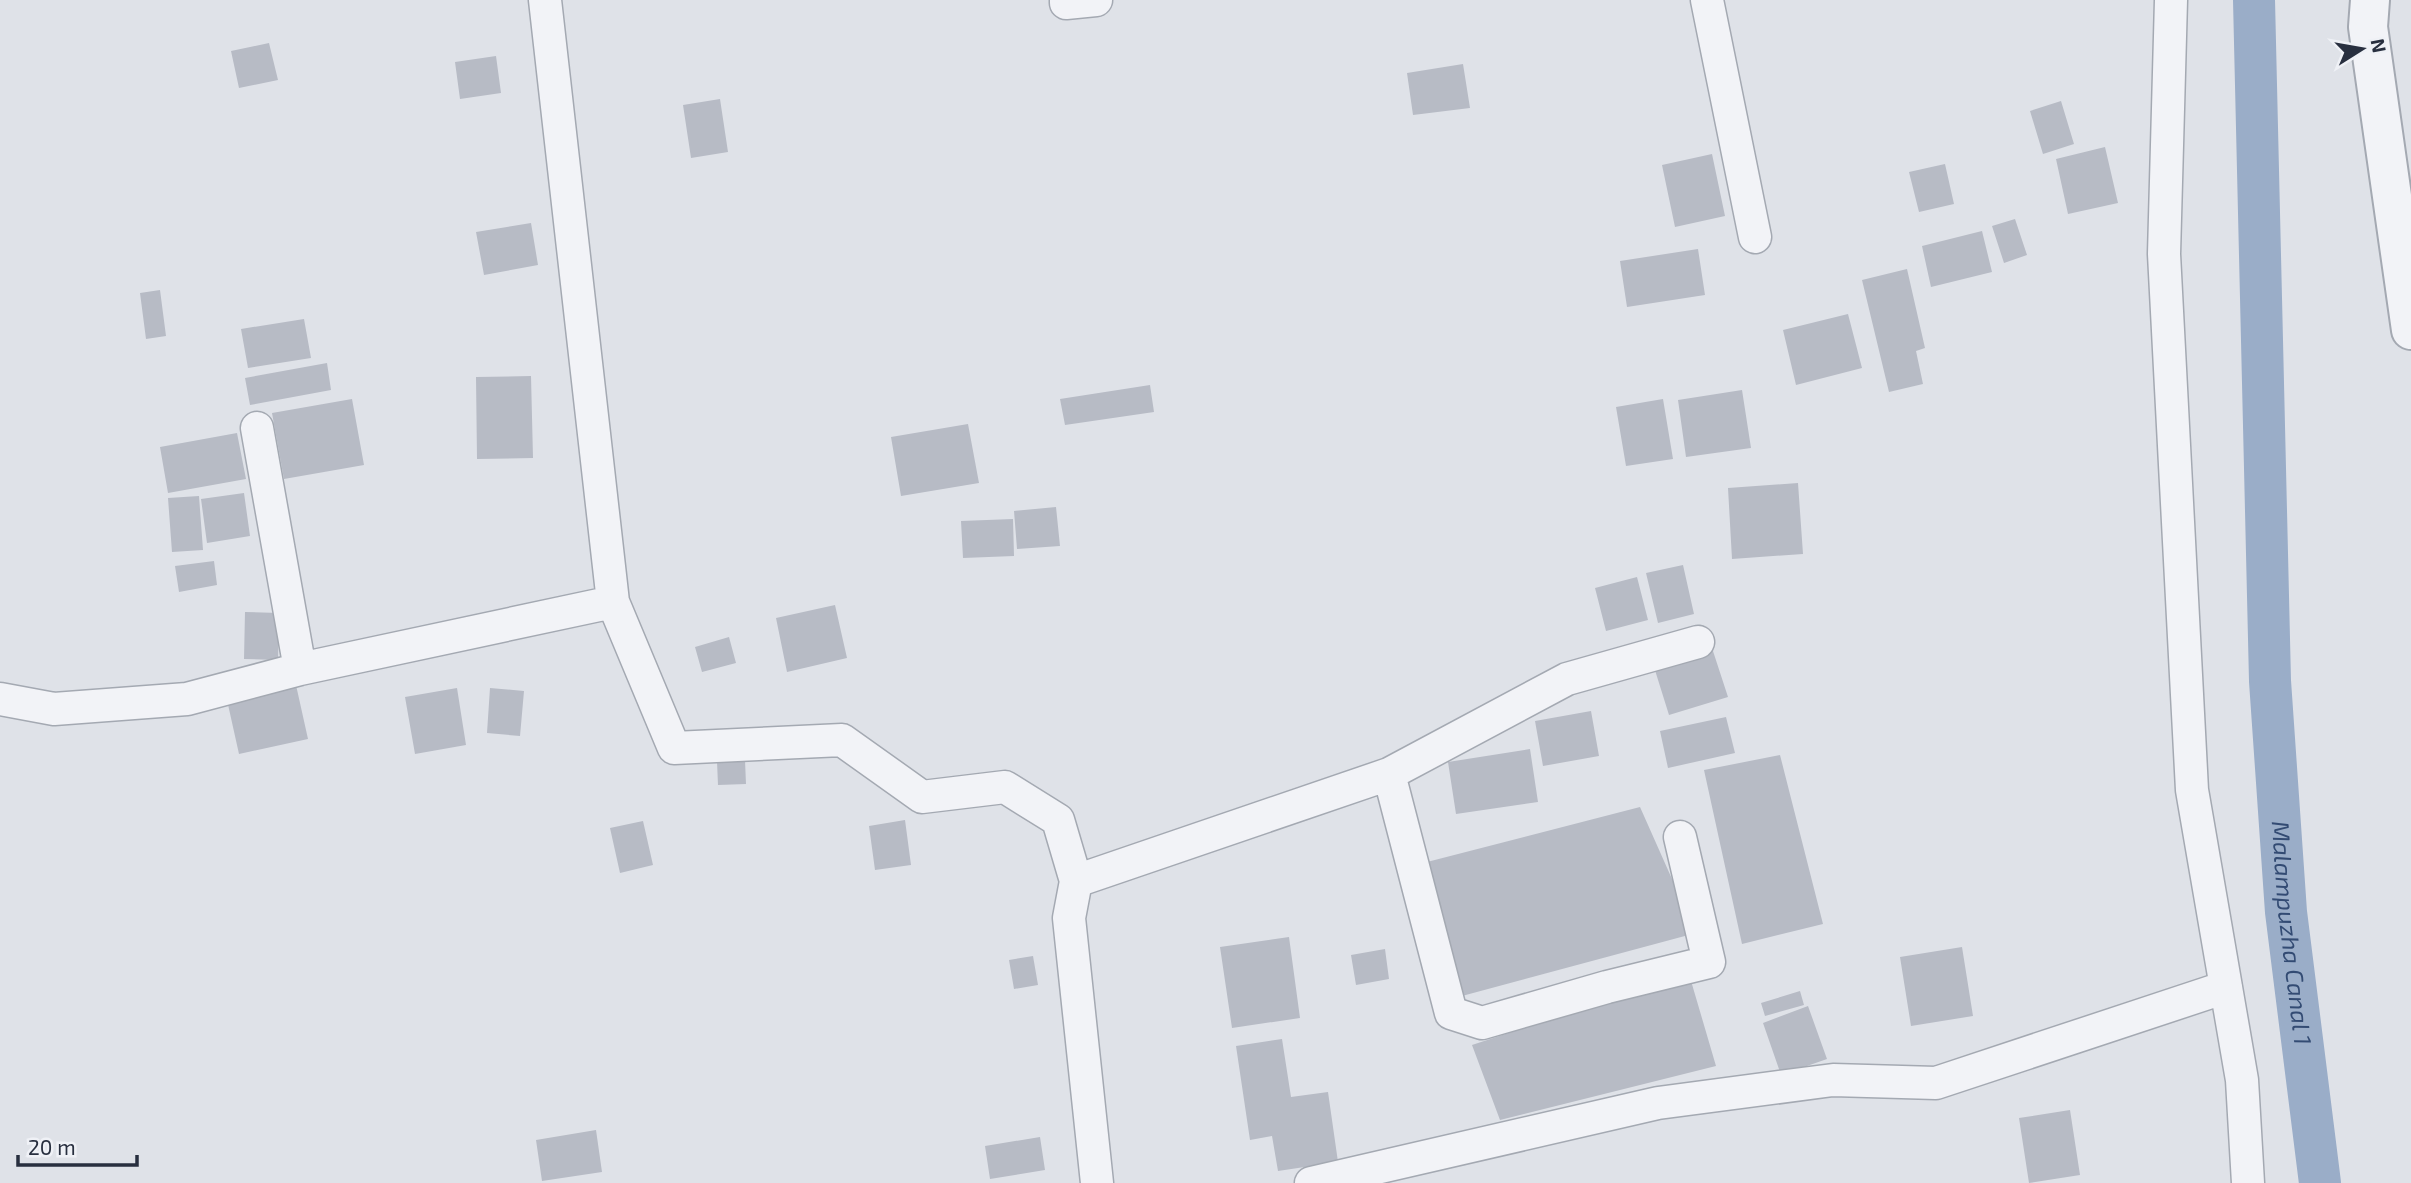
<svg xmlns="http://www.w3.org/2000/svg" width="2411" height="1183" viewBox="0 0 2411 1183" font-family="'Exo 2',sans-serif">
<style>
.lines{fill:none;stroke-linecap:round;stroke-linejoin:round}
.canal{stroke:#9aadc8;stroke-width:42}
.building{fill:#b7bbc5}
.minor-casing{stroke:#a4a9b2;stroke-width:35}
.tertiary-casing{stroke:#a4a9b2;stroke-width:42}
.minor{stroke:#f2f3f7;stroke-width:32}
.tertiary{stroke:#f2f3f7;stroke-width:38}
.labels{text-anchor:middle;stroke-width:7;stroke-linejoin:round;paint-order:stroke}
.water-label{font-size:24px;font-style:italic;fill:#334b73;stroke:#eff1f6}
</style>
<rect width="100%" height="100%" fill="#dfe2e8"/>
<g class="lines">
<path class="canal" id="s1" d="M 2254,0 L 2270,681 L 2286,912 L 2320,1183"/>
</g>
<path class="building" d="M 269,43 L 278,80 L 239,88 L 231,51 Z
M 496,56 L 501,93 L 460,99 L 455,62 Z
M 1463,64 L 1470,108 L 1413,115 L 1407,73 Z
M 720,99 L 728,152 L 691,158 L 683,105 Z
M 2061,101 L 2074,144 L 2043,154 L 2030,111 Z
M 2105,147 L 2118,203 L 2068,214 L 2056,159 Z
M 1712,154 L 1725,216 L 1675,227 L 1662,165 Z
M 1945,164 L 1954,204 L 1919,212 L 1909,172 Z
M 2015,219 L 2027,255 L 2004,263 L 1992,226 Z
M 531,223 L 538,265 L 484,275 L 476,232 Z
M 1982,231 L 1992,272 L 1931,287 L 1922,246 Z
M 1698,249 L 1705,295 L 1627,307 L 1620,261 Z
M 1907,269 L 1925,348 L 1916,351 L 1923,384 L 1889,392 L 1862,280 Z
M 160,290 L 166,336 L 146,339 L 140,293 Z
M 1848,314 L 1862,368 L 1796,385 L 1783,330 Z
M 304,319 L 311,358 L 248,368 L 241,329 Z
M 327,363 L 331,390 L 250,405 L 245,378 Z
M 531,376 L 533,458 L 477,459 L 476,377 Z
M 1150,385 L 1154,412 L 1065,425 L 1060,399 Z
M 1742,390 L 1751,448 L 1686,457 L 1678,400 Z
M 352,399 L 364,465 L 284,479 L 272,413 Z
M 1663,399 L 1673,459 L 1626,466 L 1616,407 Z
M 968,424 L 979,483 L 901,496 L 891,437 Z
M 237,433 L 246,479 L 168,493 L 160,447 Z
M 1798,483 L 1803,554 L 1732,559 L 1728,488 Z
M 244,493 L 250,536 L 207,543 L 201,499 Z
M 199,496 L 203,550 L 172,552 L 168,498 Z
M 1056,507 L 1060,546 L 1017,549 L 1014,511 Z
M 1013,519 L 1014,556 L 963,558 L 961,521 Z
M 214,561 L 217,585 L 179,592 L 175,566 Z
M 1683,565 L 1694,614 L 1658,623 L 1646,573 Z
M 1637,577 L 1648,620 L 1606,631 L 1595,588 Z
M 835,605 L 847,658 L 787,672 L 776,618 Z
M 245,612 L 279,613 L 278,660 L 244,659 Z
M 729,637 L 736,663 L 702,672 L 695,647 Z
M 1712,648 L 1728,697 L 1669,715 L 1654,667 Z
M 296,685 L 308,739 L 239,754 L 227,700 Z
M 457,688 L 466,745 L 415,754 L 405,697 Z
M 490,688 L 524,691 L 520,736 L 487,733 Z
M 1591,711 L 1599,756 L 1543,766 L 1535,721 Z
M 1726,717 L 1735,753 L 1668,768 L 1660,731 Z
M 1530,749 L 1538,802 L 1456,814 L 1448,762 Z
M 1780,755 L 1823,924 L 1742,944 L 1704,770 Z
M 745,760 L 746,784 L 718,785 L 717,761 Z
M 1640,807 L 1696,933 L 1462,996 L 1427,862 Z
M 905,820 L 911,865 L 875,870 L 869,826 Z
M 643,821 L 653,865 L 620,873 L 610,828 Z
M 1289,937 L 1300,1018 L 1232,1028 L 1220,947 Z
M 1962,947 L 1973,1016 L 1911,1026 L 1900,957 Z
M 1385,949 L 1389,979 L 1356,985 L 1351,955 Z
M 1033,956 L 1038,985 L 1014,989 L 1009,960 Z
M 1689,974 L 1716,1066 L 1500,1120 L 1472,1045 Z
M 1800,991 L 1804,1005 L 1765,1016 L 1761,1003 Z
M 1808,1006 L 1827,1059 L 1781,1075 L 1763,1023 Z
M 1282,1039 L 1291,1097 L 1328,1092 L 1338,1162 L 1278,1171 L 1272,1136 L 1250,1140 L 1236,1046 Z
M 2070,1110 L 2080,1175 L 2029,1183 L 2019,1118 Z
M 596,1130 L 602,1172 L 542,1181 L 536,1140 Z
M 1040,1137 L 1045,1170 L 990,1179 L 985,1146 Z"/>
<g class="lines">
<g class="minor-casing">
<path id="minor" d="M 545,0 L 613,602 L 674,748 L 842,740 L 922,797 L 1005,787 L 1058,820 L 1076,881 L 1069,918 L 1097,1183
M 1066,0 L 1066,3 L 1096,0
M 1707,0 L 1755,237
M 2171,0 L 2164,254 L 2192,790 L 2242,1080 L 2248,1183
M 257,428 L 300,669
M 0,699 L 54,709 L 187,699 L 300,669 L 613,602
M 1389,774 L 1451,1013 L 1482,1023 L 1607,987 L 1709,962 L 1680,837
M 1076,881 L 1389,774 L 1567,679 L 1698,642
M 1311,1183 L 1658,1103 L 1833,1080 L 1936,1083 L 2226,987"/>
</g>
<g class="tertiary-casing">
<path id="tertiary" d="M 2370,0 L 2368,27 L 2411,330"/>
</g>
<use href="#minor" class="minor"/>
<use href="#tertiary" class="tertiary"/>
</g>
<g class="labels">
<g class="water-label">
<text dy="8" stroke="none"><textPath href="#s1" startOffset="934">Malampuzha Canal 1</textPath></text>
</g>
</g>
<g transform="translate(2362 49) rotate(79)" stroke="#eff1f6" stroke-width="5" paint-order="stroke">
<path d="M0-5L12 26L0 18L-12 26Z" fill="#282f3f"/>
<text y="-10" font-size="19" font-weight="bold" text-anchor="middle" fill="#282f3f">N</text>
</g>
<path d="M18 1155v10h119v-10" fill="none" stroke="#282f3f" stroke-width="3.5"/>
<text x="28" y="1155" font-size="21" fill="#282f3f" stroke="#eff1f6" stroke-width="5" paint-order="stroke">20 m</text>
</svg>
